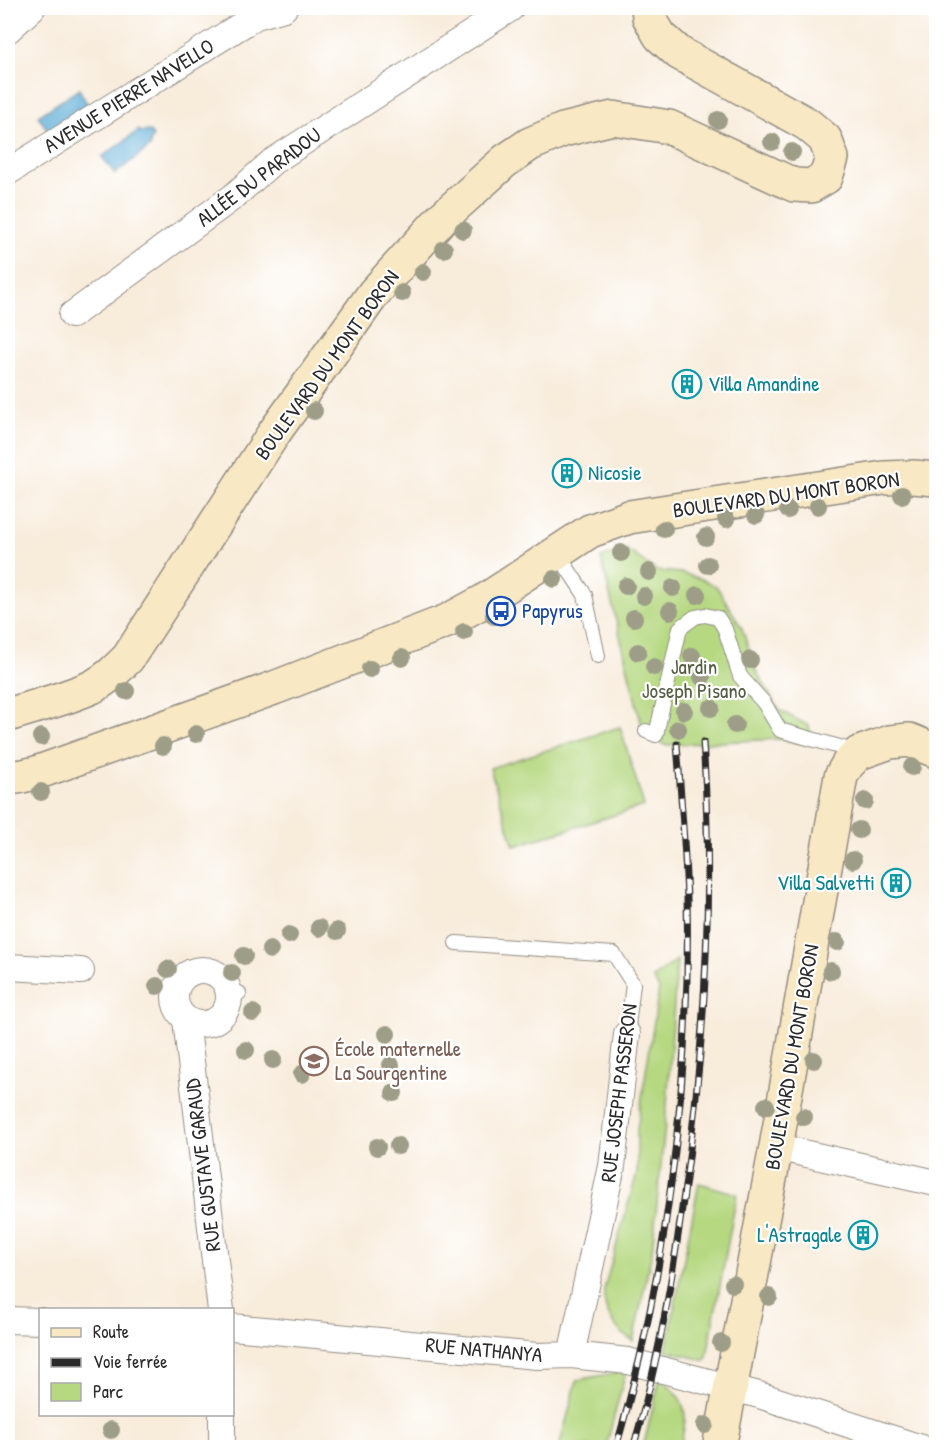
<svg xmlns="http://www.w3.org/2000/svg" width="944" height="1455" viewBox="0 0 944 1455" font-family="'Patrick Hand',sans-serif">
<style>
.green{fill:#b5d880;stroke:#708256;stroke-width:1.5}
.water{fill:#59aad4;stroke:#426a80;stroke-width:1.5}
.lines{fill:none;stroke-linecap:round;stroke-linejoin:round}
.lane-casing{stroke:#928c83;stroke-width:16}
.street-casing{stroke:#928c83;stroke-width:28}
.secondary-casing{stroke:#928c83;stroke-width:36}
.lane{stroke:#fff;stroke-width:14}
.street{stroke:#fff;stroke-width:26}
.secondary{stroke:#f8e8c3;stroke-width:33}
.rail-casing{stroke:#2b2b2b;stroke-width:7}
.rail{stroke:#fff;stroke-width:4.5;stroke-dasharray:14;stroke-linecap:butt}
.tree{fill:#9e9e88}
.labels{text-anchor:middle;stroke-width:4.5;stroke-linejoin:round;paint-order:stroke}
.street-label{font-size:21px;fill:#2b2b2b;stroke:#fff}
.culture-label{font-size:21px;fill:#0d838f;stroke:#fff;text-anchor:start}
.transit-label{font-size:21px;fill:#164399;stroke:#fff;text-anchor:start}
.park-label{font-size:21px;fill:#545f44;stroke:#fff}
.education-label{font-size:21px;fill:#785e54;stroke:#fff;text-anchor:start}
</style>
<rect width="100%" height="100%" fill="#fff"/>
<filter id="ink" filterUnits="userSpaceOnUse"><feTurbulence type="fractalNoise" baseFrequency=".0167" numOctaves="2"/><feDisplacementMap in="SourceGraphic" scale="12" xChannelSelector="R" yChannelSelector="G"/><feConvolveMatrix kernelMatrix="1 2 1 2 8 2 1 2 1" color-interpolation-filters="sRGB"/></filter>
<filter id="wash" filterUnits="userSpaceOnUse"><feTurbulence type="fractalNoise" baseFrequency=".008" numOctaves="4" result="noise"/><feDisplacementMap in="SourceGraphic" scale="24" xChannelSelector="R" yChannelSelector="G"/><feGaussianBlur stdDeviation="1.35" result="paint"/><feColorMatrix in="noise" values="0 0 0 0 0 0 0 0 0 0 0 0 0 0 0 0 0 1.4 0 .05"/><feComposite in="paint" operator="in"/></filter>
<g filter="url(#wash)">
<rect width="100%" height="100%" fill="#f8ecdb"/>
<path class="green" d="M 626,549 L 657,571 L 681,573 L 702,579 L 717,587 L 742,628 L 756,671 L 779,710 L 809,726 L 812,739 L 807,744 L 778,739 L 665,745 L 652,739 L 641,723 L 601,558 Z
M 620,727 L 644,806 L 514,846 L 490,768 Z
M 677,960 L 667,1105 L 652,1252 L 633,1341 C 615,1330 602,1311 604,1289 L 637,1173 L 637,1129 L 659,989 L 653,978 Z
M 699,1183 L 737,1194 L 706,1361 L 666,1350 Z
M 626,1371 L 606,1447 L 559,1448 L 577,1380 Z
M 660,1378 C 689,1401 688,1413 680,1447 L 643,1448 Z"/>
<path class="water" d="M 79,89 L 89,107 L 49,132 L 38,116 Z
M 139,130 L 141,132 L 149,131 L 153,136 L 150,144 L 151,146 L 115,174 L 102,157 Z"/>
</g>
<g filter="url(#ink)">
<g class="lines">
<g class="lane-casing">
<path id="lane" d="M 558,554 L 585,595 L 598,656
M 646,731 L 656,735 L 680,628 L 695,617 L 705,615 L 718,618 L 725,629 L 740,676 L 764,703 L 780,730 L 857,752
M 456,943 L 614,954 L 633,984 L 627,1034
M 229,995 L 239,993"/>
</g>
<g class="street-casing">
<path id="street" d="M 8,30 L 32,8
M 8,172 L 256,16 L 284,8
M 72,315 L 233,197 L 272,162 L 511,8
M 8,967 L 81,971
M175 997a27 27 0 1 1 54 0a27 27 0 1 1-54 0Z
M 186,1020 L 221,1310
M 776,1147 L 936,1183
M 8,1320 L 40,1321
M 232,1327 L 537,1356 L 571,1355 L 628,1361 L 759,1395 L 921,1448
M 571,1355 L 612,1166 L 627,1034
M 222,1448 L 222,1414"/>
</g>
<g class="secondary-casing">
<path id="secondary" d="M 8,715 C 36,706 65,699 92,687 C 106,680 117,669 128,658 L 274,433 L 374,293 L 442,218 L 505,161 L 530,144 L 563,130 L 613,118 L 669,127 L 794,185 L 811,186 L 826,177 L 832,158 L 825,139 L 807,124 L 679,53 L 660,36 L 649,17 L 648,8
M 8,776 L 18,777 L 36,773 L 274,688 L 447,621 L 484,601 L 590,531 L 629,517 L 884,478 L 913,477 L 936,479
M 719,1448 L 776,1147 L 841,776 L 848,764 L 859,753 L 890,742 L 909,740 L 936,751"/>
</g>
<use href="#lane" class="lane"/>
<use href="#street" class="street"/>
<use href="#secondary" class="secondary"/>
<g class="rail-casing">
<path id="rail" d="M 616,1448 C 667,1276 691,1077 687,898 C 685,847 681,795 677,744
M 633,1448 C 657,1369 671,1288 682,1208 C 705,1053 714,898 703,742"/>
</g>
<use href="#rail" class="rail"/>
</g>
<g class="tree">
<circle cx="718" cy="120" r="9"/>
<circle cx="772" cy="142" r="9"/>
<circle cx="792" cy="152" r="9"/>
<circle cx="463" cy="230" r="9"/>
<circle cx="444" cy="249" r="9"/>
<circle cx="423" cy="272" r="9"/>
<circle cx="402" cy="293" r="9"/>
<circle cx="314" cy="411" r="9"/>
<circle cx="902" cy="495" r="9"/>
<circle cx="818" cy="506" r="9"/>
<circle cx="788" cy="510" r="9"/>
<circle cx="756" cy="515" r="9"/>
<circle cx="726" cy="519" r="9"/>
<circle cx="664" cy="529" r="9"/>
<circle cx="706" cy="537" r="9"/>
<circle cx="621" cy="553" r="9"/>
<circle cx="708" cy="565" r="9"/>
<circle cx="649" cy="572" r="9"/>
<circle cx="554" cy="579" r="9"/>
<circle cx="626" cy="586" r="9"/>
<circle cx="673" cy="588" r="9"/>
<circle cx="697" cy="595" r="9"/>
<circle cx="644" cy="596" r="9"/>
<circle cx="670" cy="611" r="9"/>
<circle cx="494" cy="616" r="9"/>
<circle cx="634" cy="618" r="9"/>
<circle cx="464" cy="632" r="9"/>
<circle cx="638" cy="652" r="9"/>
<circle cx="692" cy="656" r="9"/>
<circle cx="402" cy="658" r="9"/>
<circle cx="750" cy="660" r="9"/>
<circle cx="654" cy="667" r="9"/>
<circle cx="370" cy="669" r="9"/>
<circle cx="702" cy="677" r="9"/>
<circle cx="126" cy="691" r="9"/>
<circle cx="711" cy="708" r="9"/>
<circle cx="684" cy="711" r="9"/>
<circle cx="735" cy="725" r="9"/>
<circle cx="678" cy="729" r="9"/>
<circle cx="196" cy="734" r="9"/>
<circle cx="41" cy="737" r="9"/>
<circle cx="163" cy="746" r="9"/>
<circle cx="912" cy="767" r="9"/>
<circle cx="41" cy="792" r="9"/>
<circle cx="865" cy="801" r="9"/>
<circle cx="859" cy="830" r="9"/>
<circle cx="853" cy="860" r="9"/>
<circle cx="319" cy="928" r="9"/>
<circle cx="337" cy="931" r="9"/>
<circle cx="289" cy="935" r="9"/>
<circle cx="837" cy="942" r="9"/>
<circle cx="270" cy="950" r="9"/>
<circle cx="244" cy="956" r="9"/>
<circle cx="168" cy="969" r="9"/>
<circle cx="831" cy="971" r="9"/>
<circle cx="232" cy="973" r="9"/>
<circle cx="157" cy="986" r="9"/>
<circle cx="253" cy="1013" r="9"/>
<circle cx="387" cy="1034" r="9"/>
<circle cx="246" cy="1050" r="9"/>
<circle cx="273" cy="1060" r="9"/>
<circle cx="814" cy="1060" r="9"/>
<circle cx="391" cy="1065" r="9"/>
<circle cx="302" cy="1074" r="9"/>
<circle cx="394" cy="1093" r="9"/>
<circle cx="766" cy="1106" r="9"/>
<circle cx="804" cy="1117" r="9"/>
<circle cx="398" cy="1146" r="9"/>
<circle cx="377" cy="1147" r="9"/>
<circle cx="733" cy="1284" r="9"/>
<circle cx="769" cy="1297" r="9"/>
<circle cx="721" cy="1343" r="9"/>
<circle cx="705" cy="1425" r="9"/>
<circle cx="111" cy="1430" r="9"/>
</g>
</g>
<defs>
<g id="building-ring" transform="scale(1.5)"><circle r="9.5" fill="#fff" stroke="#0f9aa8" stroke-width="1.5"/><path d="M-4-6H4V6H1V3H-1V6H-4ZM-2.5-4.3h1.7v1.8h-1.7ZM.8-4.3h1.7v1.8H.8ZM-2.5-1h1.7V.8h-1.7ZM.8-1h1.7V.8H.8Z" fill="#0f9aa8"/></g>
<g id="bus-ring" transform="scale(1.5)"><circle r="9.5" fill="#fff" stroke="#1a4fb4" stroke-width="1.5"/><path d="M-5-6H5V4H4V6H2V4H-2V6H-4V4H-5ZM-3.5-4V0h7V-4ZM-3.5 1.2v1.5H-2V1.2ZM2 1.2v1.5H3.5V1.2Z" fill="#1a4fb4"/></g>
<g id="school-ring" transform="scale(1.5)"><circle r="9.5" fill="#fff" stroke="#8d6e63" stroke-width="1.5"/><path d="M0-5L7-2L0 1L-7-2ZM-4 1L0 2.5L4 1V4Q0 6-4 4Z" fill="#8d6e63"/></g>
</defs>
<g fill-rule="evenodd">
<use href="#building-ring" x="687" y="384"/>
<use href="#building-ring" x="567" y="473"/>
<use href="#bus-ring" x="501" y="611"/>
<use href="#building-ring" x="896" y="883"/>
<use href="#school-ring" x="314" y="1061"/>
<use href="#building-ring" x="863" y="1235"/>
</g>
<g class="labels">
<g class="street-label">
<text transform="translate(129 96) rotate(-32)" y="7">AVENUE PIERRE NAVELLO</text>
<text transform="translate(259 177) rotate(-37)" y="7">ALLÉE DU PARADOU</text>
<text transform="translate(327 365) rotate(-54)" y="7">BOULEVARD DU MONT BORON</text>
<text transform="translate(786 495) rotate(-8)" y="7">BOULEVARD DU MONT BORON</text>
<text transform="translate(792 1057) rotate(-80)" y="7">BOULEVARD DU MONT BORON</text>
<text transform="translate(619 1093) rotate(-83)" y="7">RUE JOSEPH PASSERON</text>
<text transform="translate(203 1165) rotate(-97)" y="7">RUE GUSTAVE GARAUD</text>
<text transform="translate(484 1350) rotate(5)" y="7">RUE NATHANYA</text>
</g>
<g class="culture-label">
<text x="708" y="391">Villa Amandine</text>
<text x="588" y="480">Nicosie</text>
<text x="875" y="890" text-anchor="end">Villa Salvetti</text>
<text x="842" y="1242" text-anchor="end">L'Astragale</text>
</g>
<g class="transit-label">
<text x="522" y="618">Papyrus</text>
</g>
<g class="park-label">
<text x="694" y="674">Jardin<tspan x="694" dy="24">Joseph Pisano</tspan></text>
</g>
<g class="education-label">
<text x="335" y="1056">École maternelle<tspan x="335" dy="24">La Sourgentine</tspan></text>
</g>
</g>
<rect width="944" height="1455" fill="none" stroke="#fff" stroke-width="30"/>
<rect x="39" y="1308" width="195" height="108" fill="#ffffff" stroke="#aaaaaa" stroke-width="1.5"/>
<rect x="51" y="1328" width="30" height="9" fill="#f8e8c3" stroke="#aaaaaa" stroke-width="1.5"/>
<text x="93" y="1338" font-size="18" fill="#2b2b2b">Route</text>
<rect x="51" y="1358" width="30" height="9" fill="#2b2b2b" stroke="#aaaaaa" stroke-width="1.5"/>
<text x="93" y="1368" font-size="18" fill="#2b2b2b">Voie ferrée</text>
<rect x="51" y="1383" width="30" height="18" fill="#b5d880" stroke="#aaaaaa" stroke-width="1.5"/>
<text x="93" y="1398" font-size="18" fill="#2b2b2b">Parc</text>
</svg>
